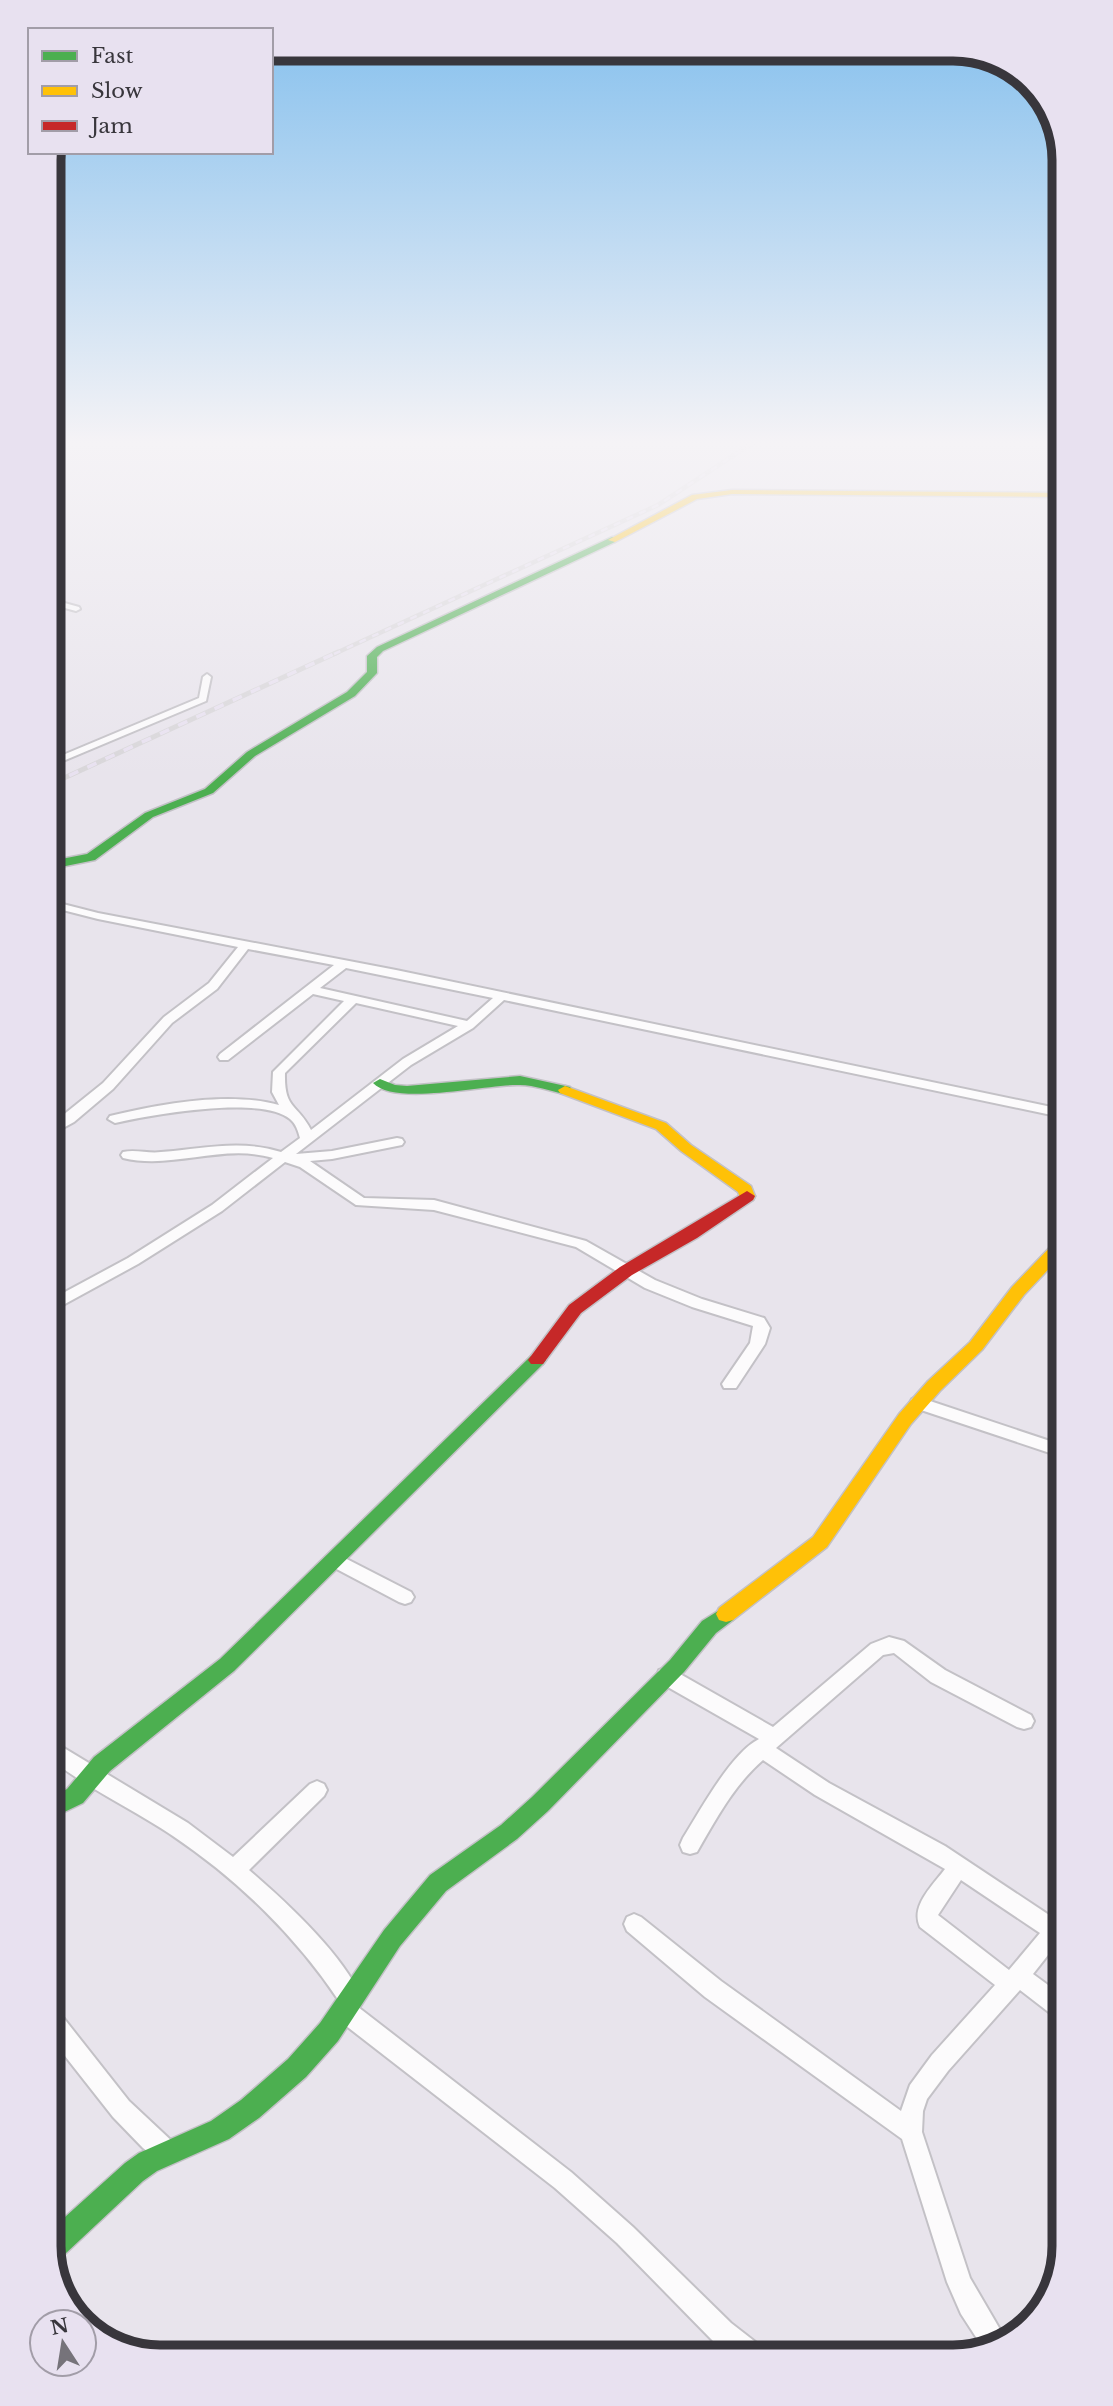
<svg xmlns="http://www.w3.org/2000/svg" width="1113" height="2406" viewBox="0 0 1113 2406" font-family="'Libre Baskerville',serif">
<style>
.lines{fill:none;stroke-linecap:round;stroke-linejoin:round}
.street-casing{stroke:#c3c1c6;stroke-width:4}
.fast-casing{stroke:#c3c1c6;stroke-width:3}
.slow-casing{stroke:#c3c1c6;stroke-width:3}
.jam-casing{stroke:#c3c1c6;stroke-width:3}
.street{fill:#fcfbfc;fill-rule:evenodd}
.fast{fill:#4caf50;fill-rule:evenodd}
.slow{fill:#ffc107;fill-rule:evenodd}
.jam{fill:#c62828;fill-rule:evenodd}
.rail-far1-casing{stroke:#d8d6d9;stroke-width:4.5}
.rail-casing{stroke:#d8d6d9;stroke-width:5}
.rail-far1{stroke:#e8e1f0;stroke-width:2.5;stroke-dasharray:7;stroke-linecap:butt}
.rail{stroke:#e8e1f0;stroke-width:3.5;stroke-dasharray:10;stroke-linecap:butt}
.rim{fill:none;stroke:#38363c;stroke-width:9}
</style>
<rect width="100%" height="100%" fill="#e8e4ec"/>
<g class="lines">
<g class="street-casing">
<path id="street" d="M 50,599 L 79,607 L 80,609 L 76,611 L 50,604 Z
M 207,674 L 211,677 L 206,701 L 51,766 L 51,760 L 199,698 L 203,677 Z
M 51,901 L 98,913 L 396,970 L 1061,1109 L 1061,1117 L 504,1000 L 473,1028 L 411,1065 L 296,1154 L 332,1151 L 397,1138 L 402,1139 L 404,1142 L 402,1145 L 332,1159 L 310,1161 L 364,1198 L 434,1200 L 586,1241 L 655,1280 L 702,1299 L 764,1318 L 770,1328 L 765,1344 L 736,1388 L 724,1388 L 722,1384 L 750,1343 L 753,1326 L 692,1307 L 645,1288 L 576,1247 L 434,1210 L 356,1205 L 300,1167 L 285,1162 L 222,1211 L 138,1264 L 52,1311 L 52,1299 L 128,1258 L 212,1205 L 273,1158 C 223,1143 173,1170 123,1158 L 121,1155 L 123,1152 C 136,1149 149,1154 161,1152 C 203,1149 240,1139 281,1152 L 300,1138 C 298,1131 296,1124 290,1119 C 261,1095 151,1115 115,1123 L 108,1119 L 110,1116 C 159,1104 229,1091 279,1105 L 272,1092 L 273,1072 L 344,1001 L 313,994 L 228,1060 L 220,1060 L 218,1057 L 220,1054 L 334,965 L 248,949 L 217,989 L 172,1023 L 113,1089 L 74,1122 L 52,1134 L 52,1124 L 103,1083 L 164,1017 L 209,983 L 238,947 L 98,919 L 51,907 ZM 346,968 L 493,998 L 467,1021 L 320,988 ZM 356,1003 L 458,1026 L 403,1059 L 311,1130 C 297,1103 284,1110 285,1073 Z
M 918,1397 L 1062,1445 L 1062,1457 L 912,1407 L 910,1403 L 912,1399 Z
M 335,1553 L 411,1592 L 414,1597 L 411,1602 L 405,1604 L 399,1602 L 329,1565 L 326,1560 L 329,1555 Z
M 889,1637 L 904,1641 L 945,1670 L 1031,1715 L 1034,1721 L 1031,1727 L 1024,1729 L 1017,1727 L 931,1682 L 894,1653 L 883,1655 L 776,1748 L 829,1783 L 945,1846 L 1052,1917 L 1063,1910 L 1063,1936 L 1033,1974 L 1063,1996 L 1063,2020 L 1055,2017 L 1020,1990 L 948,2071 L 927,2099 L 923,2111 L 922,2132 L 970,2278 L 1005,2338 L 989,2351 L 985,2351 L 961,2314 L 947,2282 L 902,2139 L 705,1997 L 627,1931 L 624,1924 L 627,1917 L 634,1914 L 641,1917 L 721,1981 L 901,2111 L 910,2085 L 932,2055 L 995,1985 L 920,1927 C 910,1906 933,1885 945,1869 L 815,1795 L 763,1760 C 734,1785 716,1819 697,1852 L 690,1854 L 683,1852 L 680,1845 L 683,1838 C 700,1811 731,1753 759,1739 L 659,1682 L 657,1676 L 659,1670 L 666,1668 L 673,1670 L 773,1727 L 871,1644 ZM 961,1880 L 1040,1933 L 1009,1970 L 938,1915 Z
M 54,1742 L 188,1823 L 233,1857 L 310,1784 L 317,1781 L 324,1784 L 327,1790 L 324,1796 L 249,1870 C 285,1901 344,1955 362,1999 L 358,2007 L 571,2172 L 633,2227 L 731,2323 L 758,2344 L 761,2353 L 728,2353 L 713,2341 L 617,2243 L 555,2188 L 336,2018 L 333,2010 L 336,2002 L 339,2001 C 296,1936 237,1879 173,1836 C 134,1810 91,1790 54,1762 Z
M 54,2013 L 62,2016 L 129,2101 L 176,2145 L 180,2153 L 176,2161 L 168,2165 L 160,2161 L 143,2148 L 113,2117 L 54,2042 Z"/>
</g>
<g class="fast-casing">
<path id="fast" d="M 612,537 L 615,538 L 615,542 L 383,651 L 377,657 L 377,673 L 355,696 L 255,756 L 213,793 L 153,817 L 95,860 L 51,869 L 51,861 L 87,854 L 145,813 L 205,789 L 247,752 L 347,692 L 367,672 L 367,656 L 377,647 Z
M 520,1076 L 570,1087 L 572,1090 L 565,1094 C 550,1091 532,1084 517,1085 C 484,1085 394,1106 373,1083 L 380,1079 L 395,1085 L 407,1086 Z
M 537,1354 L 543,1356 L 546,1360 L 543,1364 L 234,1671 L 110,1771 L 83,1803 L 54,1817 L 54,1796 L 67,1789 L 94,1757 L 220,1659 L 531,1356 Z
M 726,1606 L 733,1608 L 736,1614 L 733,1620 L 716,1633 L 684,1672 L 548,1811 L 517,1839 L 446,1891 L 400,1946 L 338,2041 L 306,2077 L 259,2118 L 229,2139 L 157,2171 L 143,2181 L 65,2254 L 55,2258 L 55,2226 L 125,2163 L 139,2153 L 211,2121 L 241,2100 L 288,2059 L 320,2023 L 384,1930 L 430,1875 L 501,1825 L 532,1797 L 670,1660 L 702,1621 Z"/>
</g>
<g class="slow-casing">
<path id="slow" d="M 732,490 L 1059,493 L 1059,497 L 732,494 L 697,499 L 615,542 L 608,540 L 692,495 Z
M 565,1086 L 666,1123 L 691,1145 L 751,1186 L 755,1196 L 753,1200 L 741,1200 L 738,1192 L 681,1151 L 656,1129 L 560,1093 L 558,1090 Z
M 1061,1241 L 1061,1256 L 1024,1295 L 982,1350 L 940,1391 L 911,1424 L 827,1547 L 733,1620 L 726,1622 L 719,1620 L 716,1614 L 719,1608 L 813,1537 L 899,1414 L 928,1381 L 970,1342 L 1012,1287 L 1055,1242 Z"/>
</g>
<g class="jam-casing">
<path id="jam" d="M 747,1191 L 755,1196 L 753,1200 L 697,1238 L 632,1275 L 581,1313 L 543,1364 L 531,1364 L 528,1360 L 531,1356 L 569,1305 L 620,1267 Z"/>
</g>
<use href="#street" class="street"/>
<use href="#fast" class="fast"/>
<use href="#slow" class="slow"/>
<use href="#jam" class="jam"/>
<g class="rail-far1-casing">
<path id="rail-far1" d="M 334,654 L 658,505 L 757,440"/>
</g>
<g class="rail-casing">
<path id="rail" d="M 51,784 L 338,652"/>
</g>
<use href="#rail-far1" class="rail-far1"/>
<use href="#rail" class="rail"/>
</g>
<linearGradient id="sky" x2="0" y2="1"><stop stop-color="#81beed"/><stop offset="0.57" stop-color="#f5f3f6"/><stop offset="1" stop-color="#f5f3f6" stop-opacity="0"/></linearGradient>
<rect width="1113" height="777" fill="url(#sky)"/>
<path d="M0 0H1113V2406H0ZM160 61H953A99 99 0 0 1 1052 160V2246A99 99 0 0 1 953 2345H160A99 99 0 0 1 61 2246V160A99 99 0 0 1 160 61Z" fill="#e8e1f0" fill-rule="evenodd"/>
<path class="rim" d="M160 61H953A99 99 0 0 1 1052 160V2246A99 99 0 0 1 953 2345H160A99 99 0 0 1 61 2246V160A99 99 0 0 1 160 61Z"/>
<rect x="28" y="28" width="245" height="126" fill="#e8e1f0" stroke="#a29da8" stroke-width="2"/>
<rect x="42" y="51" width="35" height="10" fill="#4caf50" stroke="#a29da8" stroke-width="2"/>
<text x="91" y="63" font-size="21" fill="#38363c">Fast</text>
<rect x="42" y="86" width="35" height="10" fill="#ffc107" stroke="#a29da8" stroke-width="2"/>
<text x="91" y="98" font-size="21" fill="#38363c">Slow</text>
<rect x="42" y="121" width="35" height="10" fill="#c62828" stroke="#a29da8" stroke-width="2"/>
<text x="91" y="133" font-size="21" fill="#38363c">Jam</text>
<g transform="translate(63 2343) rotate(348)"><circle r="33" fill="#e8e1f0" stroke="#a29da8" stroke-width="2"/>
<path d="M0-5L12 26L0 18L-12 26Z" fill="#76737a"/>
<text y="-10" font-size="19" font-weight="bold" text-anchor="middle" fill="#38363c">N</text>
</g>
</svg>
